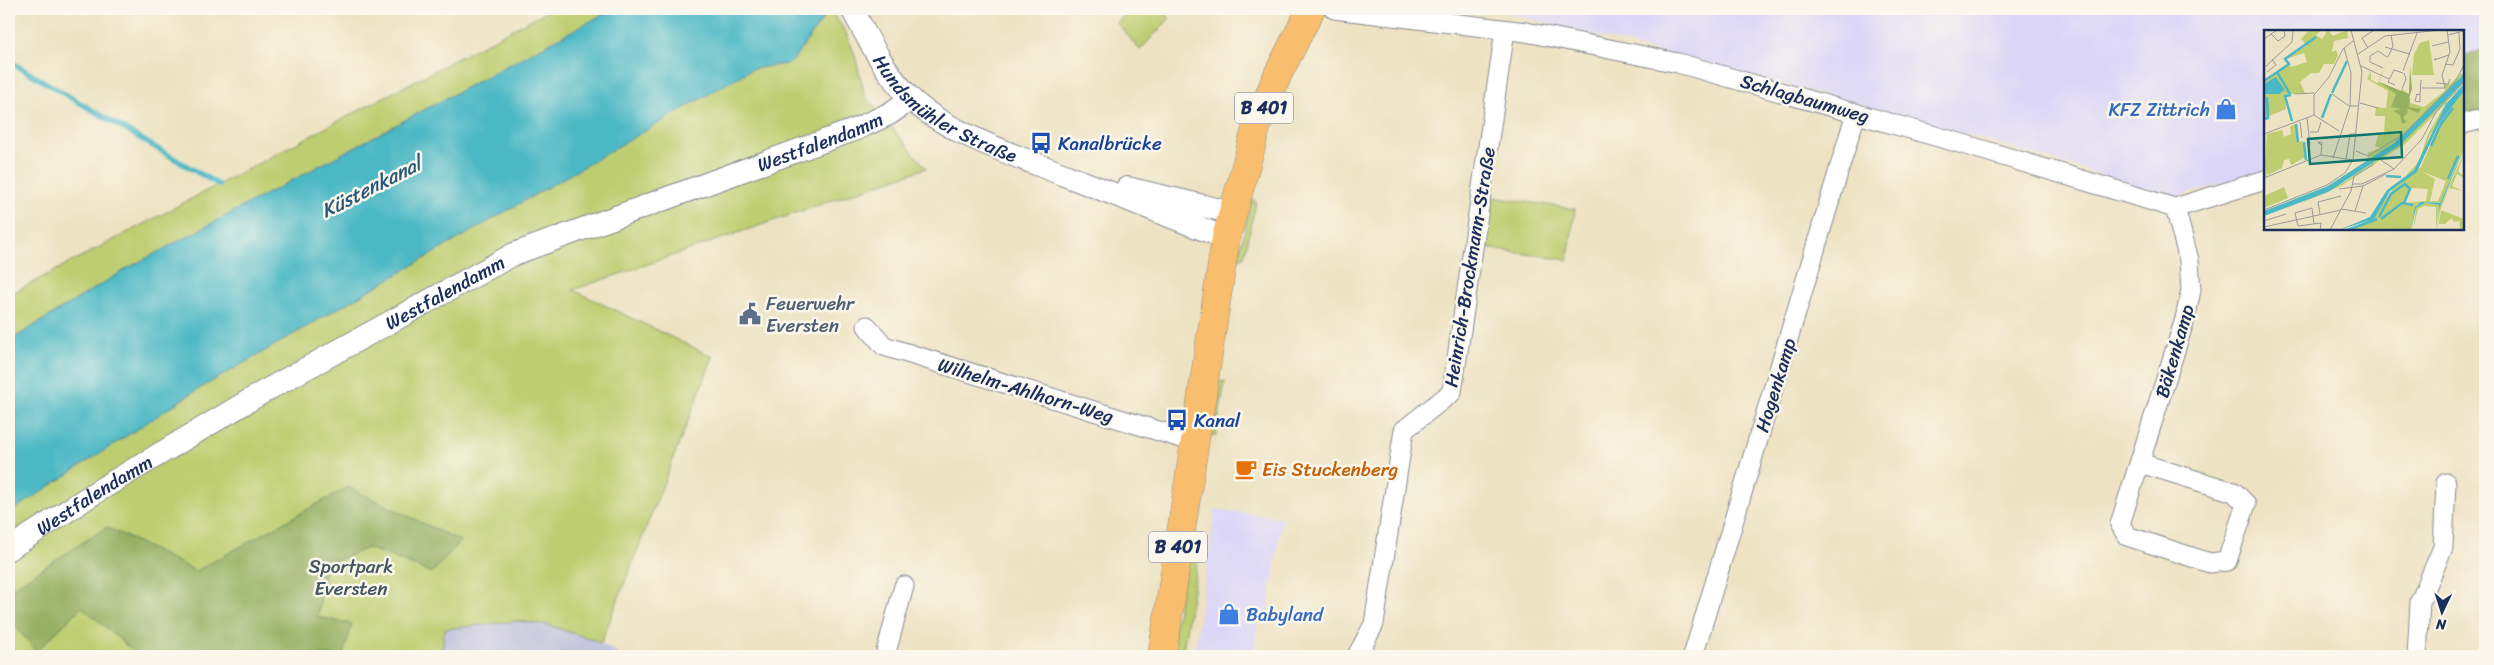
<svg xmlns="http://www.w3.org/2000/svg" width="2494" height="665" viewBox="0 0 2494 665" font-family="Sriracha,sans-serif">
<style>
.built{fill:#dbd6f7}
.industrial{fill:#c1c2dd}
.green{fill:#becd6f;stroke:#6c7e66}
.forest{fill:#96b062;stroke:#587060}
.water{fill:#4bb8c5;stroke:#337492}
.lines{fill:none;stroke-linecap:round;stroke-linejoin:round}
.stream{stroke:#4bb8c5;stroke-width:5.5}
.minor-casing{stroke:#848890;stroke-width:21}
.tertiary-casing{stroke:#848890;stroke-width:24}
.primary-casing{stroke:#848890;stroke-width:29}
.minor{stroke:#fff;stroke-width:19}
.tertiary{stroke:#fff;stroke-width:22}
.primary{stroke:#f9be6d;stroke-width:28}
.labels{text-anchor:middle;stroke-width:5;stroke-linejoin:round;paint-order:stroke}
.shield{fill:#fbf7ec;stroke:#5e6b89;stroke-width:1}
.shield-label{font-size:18px;font-weight:bold;fill:#1b2f5e}
.street-label{font-size:19px;fill:#1b2f5e;stroke:#fbf7ec}
.shop-label{font-size:19px;fill:#366cbe;stroke:#fbf7ec;text-anchor:end}
.transit-label{font-size:19px;fill:#164399;stroke:#fbf7ec;text-anchor:start}
.service-label{font-size:19px;fill:#4e5e75;stroke:#fbf7ec;text-anchor:start}
.food-label{font-size:19px;fill:#c56008;stroke:#fbf7ec;text-anchor:start}
.park-label{font-size:19px;fill:#445662;stroke:#fbf7ec}
.water-label{font-size:20px;font-style:italic;fill:#29587d;stroke:#fbf7ec}
.inset-river{fill:none;stroke:#4bb8c5;stroke-width:2.5}
.inset-road{fill:none;stroke:#999a99;stroke-width:1}
.view{fill:#0f766e;fill-opacity:0.15;stroke:#0f766e;stroke-width:2.5}
.inset-edge{fill:none;stroke:#1b2f5e;stroke-width:2.5}
</style>
<rect width="100%" height="100%" fill="#fbf7ec"/>
<filter id="ink" filterUnits="userSpaceOnUse"><feTurbulence type="fractalNoise" baseFrequency=".02" numOctaves="2"/><feDisplacementMap in="SourceGraphic" scale="10" xChannelSelector="R" yChannelSelector="G"/><feConvolveMatrix kernelMatrix="1 2 1 2 8 2 1 2 1" color-interpolation-filters="sRGB"/></filter>
<filter id="wash" filterUnits="userSpaceOnUse"><feTurbulence type="fractalNoise" baseFrequency=".0096" numOctaves="4" result="noise"/><feDisplacementMap in="SourceGraphic" scale="20" xChannelSelector="R" yChannelSelector="G"/><feGaussianBlur stdDeviation="1.12" result="paint"/><feColorMatrix in="noise" values="0 0 0 0 0 0 0 0 0 0 0 0 0 0 0 0 0 1.4 0 .05"/><feComposite in="paint" operator="in"/></filter>
<g filter="url(#wash)">
<rect width="100%" height="100%" fill="#ede2c1"/>
<path class="built" d="M 1481,9 L 2485,9 L 2485,49 L 2463,56 L 2463,31 L 2265,31 L 2265,172 L 2174,197 L 1895,113 L 1504,12 Z
M 1215,509 L 1282,518 L 1267,617 L 1259,616 L 1253,656 L 1194,656 Z"/>
<path class="industrial" d="M 516,621 L 549,625 L 601,643 L 622,656 L 441,656 L 445,629 Z"/>
<path class="green" d="M 551,9 L 613,9 L 128,268 L 9,341 L 9,295 Z
M 830,9 L 846,33 L 855,55 L 865,96 L 926,168 L 573,290 L 713,357 L 601,643 L 549,625 L 516,621 L 445,629 L 441,656 L 9,656 L 9,513 L 192,393 L 752,69 L 791,63 Z
M 1130,9 L 1159,9 L 1170,18 L 1140,50 L 1117,23 Z
M 1492,197 L 1575,209 L 1568,260 L 1485,248 Z
M 1252,198 L 1256,202 L 1244,257 L 1238,259 Z
M 1225,381 L 1216,435 L 1207,435 L 1216,382 Z
M 1188,550 L 1199,552 L 1182,656 L 1170,656 Z"/>
<path class="forest" d="M 2485,49 L 2485,110 L 2463,117 L 2463,56 Z
M 348,487 L 460,541 L 432,573 L 368,548 L 325,565 L 318,617 L 352,624 L 343,656 L 134,656 L 133,651 L 82,607 L 37,651 L 12,623 L 9,626 L 9,590 L 107,527 L 196,571 Z"/>
<path class="water" d="M 613,9 L 830,9 L 791,63 L 752,69 L 192,393 L 9,513 L 9,341 L 128,268 Z"/>
<g class="lines">
<path class="stream" d="M 9,61 L 219,185"/>
</g>
</g>
<g filter="url(#ink)">
<g class="lines">
<g class="minor-casing">
<path id="minor" d="M 1334,9 L 1526,32 L 1678,63 L 1963,144 L 2175,208 L 2265,180
M 2463,124 L 2485,118
M 867,326 L 884,346 L 1194,442
M 2140,463 L 2234,492 L 2246,504 L 2227,561 L 2210,563 L 2127,536 L 2120,524 L 2185,319 L 2191,290 L 2189,260 L 2175,208
M 885,656 L 904,586
M 1357,656 L 1374,624 L 1404,430 L 1452,392 L 1505,30
M 1693,656 L 1856,113
M 2417,656 L 2420,602 L 2443,547 L 2446,483"/>
</g>
<g class="tertiary-casing">
<g id="tertiary">
<path id="s1" d="M 852,9 C 868,39 886,74 910,98 C 944,132 1022,158 1067,176 C 1120,196 1173,218 1226,238"/>
<path d="M 1127,188 L 1233,213"/>
<path id="s2" d="M 9,549 L 96,492 L 265,391 L 514,254 L 854,130 L 889,114 L 911,99"/>
</g>
</g>
<g class="primary-casing">
<path id="primary" d="M 1162,656 L 1226,238 L 1257,125 L 1278,74 L 1311,9"/>
</g>
<use href="#minor" class="minor"/>
<use href="#tertiary" class="tertiary"/>
<use href="#primary" class="primary"/>
</g>
</g>
<defs>
<g id="shop-bare" transform="scale(1.725)"><path d="M-5-2.5h2.3a2.7 3.5 0 0 1 5.4 0H5L5.5 6h-11ZM-1.5-2.5h3a1.5 2.3 0 0 0-3 0Z" fill="#3f7fe0" stroke="#fbf7ec" stroke-width="2.5" paint-order="stroke"/></g>
<g id="bus-bare" transform="scale(1.725)"><path d="M-5-6H5V4H4V6H2V4H-2V6H-4V4H-5ZM-3.5-4V0h7V-4ZM-3.5 1.2v1.5H-2V1.2ZM2 1.2v1.5H3.5V1.2Z" fill="#1a4fb4" stroke="#fbf7ec" stroke-width="2.5" paint-order="stroke"/></g>
<g id="civic-bare" transform="scale(1.725)"><path d="M-.6-6.5H3V-4.5H.6V-3L4-1V1h2V6H-6V1h2V-1L-.6-3ZM-1.2 2.5V6h2.4V2.5Z" fill="#5c6f8a" stroke="#fbf7ec" stroke-width="2.5" paint-order="stroke"/></g>
<g id="cafe-bare" transform="scale(1.725)"><path d="M-5.5-4.5H6V0H3Q3 3.5 0 3.5H-2.5Q-5.5 3.5-5.5 0ZM3-3.2v2h1.7v-2ZM-6 4.5H4V6H-6Z" fill="#e8710a" stroke="#fbf7ec" stroke-width="2.5" paint-order="stroke"/></g>
</defs>
<g fill-rule="evenodd">
<use href="#shop-bare" x="2226" y="109"/>
<use href="#bus-bare" x="1041" y="143"/>
<use href="#civic-bare" x="750" y="314"/>
<use href="#bus-bare" x="1177" y="420"/>
<use href="#cafe-bare" x="1246" y="469"/>
<use href="#shop-bare" x="1229" y="614"/>
</g>
<g class="labels">
<g class="shield">
<rect x="1235" y="92.5" width="58" height="31" rx="4"/>
<rect x="1149" y="531.5" width="58" height="31" rx="4"/>
</g>
<g class="shield-label">
<text x="1264" y="114">B 401</text>
<text x="1178" y="553">B 401</text>
</g>
<g class="street-label">
<text transform="translate(1805 98) rotate(16)" y="7">Schlagbaumweg</text>
<text dy="7" stroke="none"><textPath href="#s1" startOffset="141">Hundsmühler Straße</textPath></text>
<text dy="7" stroke="none"><textPath href="#s2" startOffset="911">Westfalendamm</textPath></text>
<text transform="translate(1469 267) rotate(-81)" y="7">Heinrich-Brockmann-Straße</text>
<text dy="7" stroke="none"><textPath href="#s2" startOffset="506">Westfalendamm</textPath></text>
<text transform="translate(2174 351) rotate(-74)" y="7">Bäkenkamp</text>
<text transform="translate(1775 385) rotate(-73)" y="7">Hogenkamp</text>
<text transform="translate(1026 390) rotate(17)" y="7">Wilhelm-Ahlhorn-Weg</text>
<text dy="7" stroke="none"><textPath href="#s2" startOffset="101">Westfalendamm</textPath></text>
</g>
<g class="shop-label">
<text x="2210" y="116">KFZ Zittrich</text>
<text x="1246" y="621" text-anchor="start">Babyland</text>
</g>
<g class="transit-label">
<text x="1058" y="150">Kanalbrücke</text>
<text x="1194" y="427">Kanal</text>
</g>
<g class="service-label">
<text x="766" y="310">Feuerwehr<tspan x="766" dy="22">Eversten</tspan></text>
</g>
<g class="food-label">
<text x="1262" y="476">Eis Stuckenberg</text>
</g>
<g class="park-label">
<text x="351" y="573">Sportpark<tspan x="351" dy="22">Eversten</tspan></text>
</g>
<g class="water-label">
<text transform="translate(371 187) rotate(-27)" y="7">Küstenkanal</text>
</g>
</g>
<g transform="translate(2264 30)">
<rect width="200" height="200" fill="#ede2c1"/>
<path d="M 45,0 L 57,0 L 52,5 L 58,9 L 64,0 L 69,6 L 83,0 L 84,8 L 70,11 L 68,22 L 72,20 L 74,25 L 70,34 L 60,34 L 55,43 L 47,43 L 36,52 L 41,63 L 17,65 L 21,66 L 22,79 L 0,88 L 0,64 L 15,64 L 21,60 L 11,49 L 0,54 L 0,52 L 25,34 L 27,37 L 43,32 L 40,23 L 22,29 L 43,15 L 37,9 ZM 165,10 L 170,45 L 148,45 L 150,24 L 156,13 ZM 124,28 L 115,52 L 136,61 L 138,59 L 146,65 L 146,73 L 160,77 L 181,61 L 180,54 L 186,54 L 196,44 L 200,44 L 141,105 L 107,129 L 103,123 L 116,118 L 111,116 L 114,105 L 120,105 L 121,86 L 111,86 L 112,77 L 122,78 L 124,61 L 103,49 L 107,41 L 107,50 L 114,53 ZM 200,54 L 182,72 L 185,73 L 182,74 L 179,84 L 166,105 L 156,132 L 147,143 L 142,145 L 155,132 L 164,104 L 182,73 L 141,114 L 77,156 L 33,175 L 79,153 L 110,132 ZM 200,61 L 200,119 L 176,173 L 160,172 L 152,175 L 147,200 L 80,200 L 104,193 L 129,159 L 157,137 L 175,94 ZM 157,141 L 182,151 L 174,171 L 166,171 L 171,149 ZM 147,158 L 164,159 L 162,171 L 141,173 ZM 31,94 L 34,112 L 39,111 L 41,127 L 27,135 L 25,129 L 20,130 L 18,138 L 4,145 L 2,139 L 3,145 L 0,148 L 3,104 L 18,100 L 20,107 L 27,104 L 26,97 ZM 200,123 L 194,141 L 198,145 L 200,142 L 200,148 L 193,144 L 188,156 L 199,161 L 185,158 L 176,181 L 173,200 L 175,179 ZM 20,157 L 24,168 L 0,178 L 0,166 ZM 161,173 L 175,175 L 172,200 L 172,177 L 160,176 L 154,179 L 149,200 L 152,178 ZM 177,180 L 200,189 L 200,199 L 196,200 L 195,191 L 190,192 L 188,188 L 181,194 L 175,194 Z" fill="#becd6f" fill-rule="evenodd"/>
<path d="M 146,36 L 148,59 L 145,68 L 141,66 L 146,69 L 145,77 L 157,79 L 154,83 L 143,78 L 144,82 L 139,88 L 143,92 L 138,94 L 136,85 L 129,81 L 137,79 L 127,77 L 132,64 L 115,52 L 145,64 Z" fill="#96b062"/>
<path d="M 200,44 L 200,51 L 195,57 L 136,115 L 64,162 L 0,186 L 0,181 L 64,156 L 130,113 ZM 12,47 L 21,60 L 15,64 L 0,64 L 0,54 ZM 200,54 L 200,61 L 175,94 L 153,142 L 126,161 L 110,189 L 75,200 L 106,187 L 123,160 L 150,140 L 182,74 ZM 200,119 L 175,179 L 173,200 L 175,175 L 161,173 L 152,178 L 147,200 L 151,177 L 157,172 L 176,173 Z" fill="#4bb8c5"/>
<path class="inset-river" d="M 13,42 L 26,64M 0,51 L 25,34 L 21,29 L 52,7M 68,63 L 83,31M 27,65 L 21,66 L 28,91M 58,88 L 67,64M 0,89 L 4,88 L 3,67M 32,94 L 34,112M 40,112 L 42,130M 167,116 L 177,94 L 189,78M 122,146 L 137,147M 184,149 L 194,126M 115,187 L 127,164 L 141,154 L 146,159 L 140,173M 117,189 L 138,173 L 149,175M 84,200 L 113,189"/>
<path class="inset-road" d="M 7,4 L 14,11 L 21,6 L 20,0M 184,5 L 200,1M 0,9 L 13,0M 168,16 L 184,12M 121,17 L 146,24M 80,18 L 87,43 L 86,76M 104,18 L 98,8 L 110,0M 94,24 L 121,6 L 176,0M 124,27 L 129,16 L 127,5M 172,28 L 170,30 L 185,25M 181,34 L 189,35 L 196,19 L 195,3M 97,36 L 125,49M 0,38 L 28,12 L 29,0M 119,38 L 106,32 L 106,26 L 114,21 L 123,27M 139,41 L 153,3M 3,42 L 12,35 L 8,29M 172,53 L 184,54 L 186,49M 131,55 L 124,52 L 130,40 L 139,43M 158,58 L 181,58 L 178,45 L 186,22 L 183,0M 138,59 L 142,49 L 140,43M 31,64 L 50,63M 68,64 L 85,76M 156,65 L 156,72 L 151,71 L 153,64 L 156,65 L 157,50M 96,73 L 114,78M 43,88 L 46,115M 36,92 L 38,108M 75,101 L 50,85 L 50,65 L 65,47 L 79,19 L 89,11M 46,102 L 54,102 L 57,92M 0,104 L 50,85M 57,125 L 58,113 L 54,112 L 57,115M 104,126 L 140,104 L 191,52 L 200,35M 69,128 L 86,76 L 95,76M 82,130 L 86,104 L 93,104M 117,130 L 130,139M 0,148 L 57,125 L 89,130M 89,154 L 98,154 L 130,139 L 158,109 L 172,82 L 200,52M 75,159 L 99,156 L 122,144M 77,179 L 102,183M 0,180 L 63,155 L 81,143 L 89,130 L 98,42 L 87,0M 91,181 L 99,156M 56,184 L 54,172 L 77,166M 0,191 L 22,184M 34,196 L 31,183 L 48,178 L 50,194M 34,196 L 57,193 L 56,200M 0,197 L 77,180M 66,200 L 87,161 L 90,146 L 109,135 L 104,126 L 92,121"/>
<path class="view" d="M 137,102 L 138,127 L 46,134 L 44,109 Z"/>
<rect width="200" height="200" class="inset-edge"/>
</g>
<rect width="2494" height="665" fill="none" stroke="#fbf7ec" stroke-width="30"/>
<g transform="translate(2442 612) rotate(184)" stroke="#fbf7ec" stroke-width="4" paint-order="stroke">
<path d="M0-4L9 19L0 12L-9 19Z" fill="#1b2f5e"/>
<text y="-8" font-size="14" font-weight="bold" text-anchor="middle" fill="#1b2f5e">N</text>
</g>
</svg>
